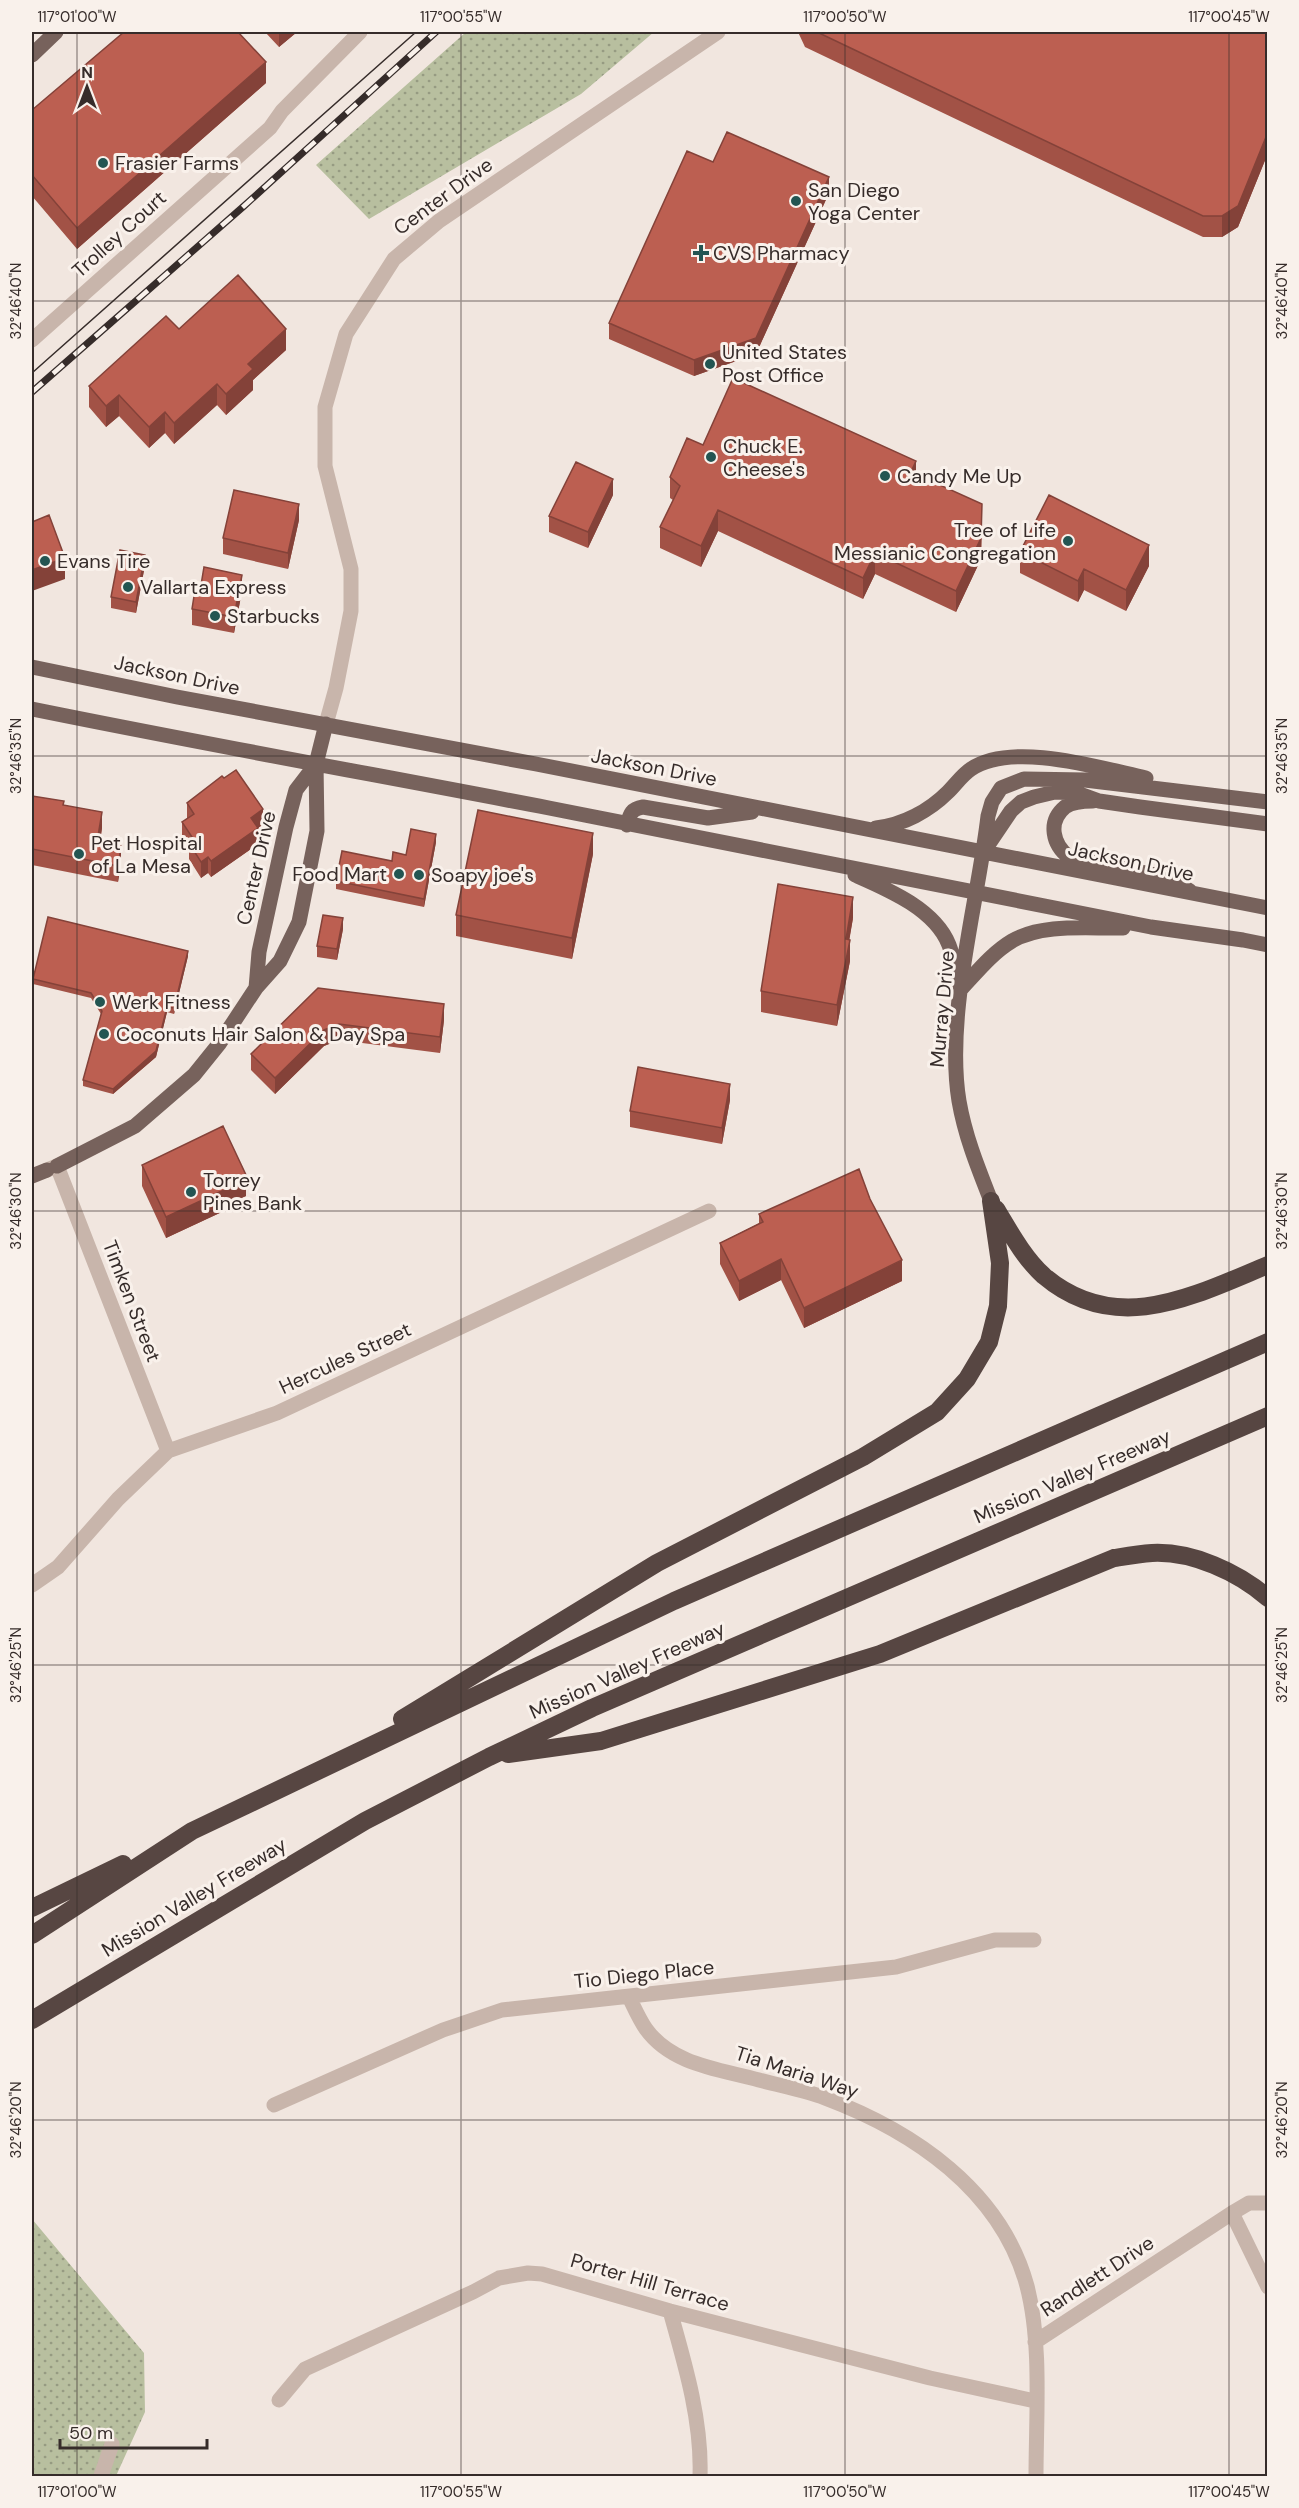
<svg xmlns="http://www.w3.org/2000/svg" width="1299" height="2508" viewBox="0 0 1299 2508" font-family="'DM Sans',sans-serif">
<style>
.green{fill:url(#green-dots)}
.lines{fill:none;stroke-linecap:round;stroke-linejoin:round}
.minor{stroke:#c8b5ab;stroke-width:15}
.major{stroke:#77625c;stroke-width:15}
.highway{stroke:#574642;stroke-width:18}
.tram{stroke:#362c2a;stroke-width:1.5}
.rail-casing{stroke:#362c2a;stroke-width:7}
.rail{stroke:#f9f1eb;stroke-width:4.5;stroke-dasharray:14;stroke-linecap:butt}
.wall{fill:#a25246}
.shaded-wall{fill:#844239}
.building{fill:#bc5f51;stroke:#844239;stroke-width:1.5}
.ticks{fill:none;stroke:#362c2a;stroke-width:1.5;stroke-opacity:0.45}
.poi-dot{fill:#235552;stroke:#f9f1eb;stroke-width:2}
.labels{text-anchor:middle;stroke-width:6;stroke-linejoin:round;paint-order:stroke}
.poi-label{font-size:20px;fill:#362c2a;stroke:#f9f1eb;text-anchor:start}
.street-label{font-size:20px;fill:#362c2a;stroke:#f9f1eb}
.neatline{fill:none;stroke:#362c2a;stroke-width:2}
.ticks-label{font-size:15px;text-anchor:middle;fill:#362c2a}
</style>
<defs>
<pattern id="green-dots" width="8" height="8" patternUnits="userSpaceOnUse" patternTransform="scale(1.5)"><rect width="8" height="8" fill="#b8bf9f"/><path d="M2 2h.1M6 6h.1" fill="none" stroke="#969b82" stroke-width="1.8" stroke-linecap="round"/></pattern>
</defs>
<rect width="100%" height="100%" fill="#f1e6df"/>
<path class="green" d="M 466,32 L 654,32 L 581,94 L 369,219 L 316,165 Z
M 32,2219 L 144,2353 L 145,2412 L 116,2476 L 32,2476 Z"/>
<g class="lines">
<path class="minor" d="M 32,340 L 270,128 L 282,111 L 360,32
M 326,724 L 336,688 L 351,611 L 351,569 L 325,466 L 325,407 L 346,334 L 394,259 L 439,221 L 718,32
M 47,1170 L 57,1166 L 168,1451
M 32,1585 L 58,1567 L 118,1499 L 168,1451 L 277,1413 L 709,1211
M 629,1997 C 634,2007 639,2019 646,2029 C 672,2065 719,2069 759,2080 C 781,2086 804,2090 825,2098 C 913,2131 1001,2190 1027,2286 C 1042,2343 1036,2417 1036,2476
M 274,2105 L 443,2030 L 502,2010 L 896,1967 L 995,1940 L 1034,1940
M 1232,2213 L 1268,2287
M 670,2311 C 685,2364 702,2421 700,2476
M 1035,2342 L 1232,2213 L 1249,2203 L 1268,2203
M 279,2400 L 305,2369 L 473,2292 L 499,2278 L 528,2273 L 542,2274 L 670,2311 L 930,2378 L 1035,2401
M 101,2476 L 112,2444"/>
<path class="major" d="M 32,55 L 56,32
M 32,667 L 177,697 L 536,764 L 1268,908
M 32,709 C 204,744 377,775 549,808 C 750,848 951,887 1151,927 L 1243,940 L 1268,945
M 1093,801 C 1084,801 1073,801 1065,807 C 1047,822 1053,845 1069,857 L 1170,878 L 1190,891
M 627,825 C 630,814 631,809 643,807 L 708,818 L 752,812
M 876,828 C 903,825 929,811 948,792 C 956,784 962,775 971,769 C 1012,741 1100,768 1146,778
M 986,848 L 1011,811 L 1021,802 L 1034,797 L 1055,792 L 1077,793 L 1099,801 L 1140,807 L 1268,824
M 855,875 C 887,889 935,909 949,945 C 954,958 956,972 960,985
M 256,988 L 259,952 L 286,827 L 296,790 L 316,764
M 961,989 C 977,972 992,953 1012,941 C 1043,923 1089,929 1123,928
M 57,1166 L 135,1126 L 194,1075 L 219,1044 L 256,988 L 280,961 L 299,922 L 317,831 L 316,764 L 326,724
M 32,1176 L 47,1170
M 991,1201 C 978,1168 965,1136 959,1101 C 945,1016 978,902 988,816 L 992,802 L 1001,788 L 1024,779 L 1085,780 L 1268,802"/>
<path class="highway" d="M 996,1209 C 1010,1232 1024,1258 1044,1276 C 1116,1337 1193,1296 1268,1265
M 402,1719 L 657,1563 L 863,1457 L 937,1412 L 967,1379 L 989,1342 L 998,1306 L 1000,1263 L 991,1201
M 508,1754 L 601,1741 L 880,1654 L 1114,1558 C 1127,1556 1139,1554 1152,1553 C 1192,1551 1238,1572 1268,1598
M 32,1908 L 123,1864
M 32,1935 L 192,1831 L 674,1601 L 1268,1342
M 32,2020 L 365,1821 L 489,1757 L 592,1708 L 1268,1416"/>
<path class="tram" d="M 32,373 L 416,32"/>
<g class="rail-casing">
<path id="rail" d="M 32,392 L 244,206 L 436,32"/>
</g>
<use href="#rail" class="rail"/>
</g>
<path class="wall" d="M 265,32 L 297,32 L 279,47 Z
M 798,32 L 1268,32 L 1268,153 L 1238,227 L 1222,237 L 1203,237 L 805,47 Z
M 266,83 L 77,249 L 32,196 L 32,110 Z
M 713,162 L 829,193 L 756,354 L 694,376 L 609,339 L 609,323 Z
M 179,329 L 286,350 L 253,380 L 253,390 L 226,415 L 217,405 L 174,444 L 165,433 L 149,448 L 119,416 L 106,427 L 89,407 L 89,386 Z
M 703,445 L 916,474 L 982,526 L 981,559 L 956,612 L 875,574 L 863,599 L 718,531 L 701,567 L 660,548 L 660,527 L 673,500 L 670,498 L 670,477 Z
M 613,495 L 588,548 L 549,532 L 549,516 Z
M 299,520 L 288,569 L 223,554 L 223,538 Z
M 1020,552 L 1149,566 L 1126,611 L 1084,590 L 1078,602 L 1020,573 Z
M 145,565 L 136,613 L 111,608 L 111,597 Z
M 200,591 L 242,591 L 234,633 L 192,625 L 192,609 Z
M 32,796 L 64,805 L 102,828 L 100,843 L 121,862 L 118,882 L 32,865 Z
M 187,803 L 263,825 L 258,828 L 258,844 L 211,877 L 208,873 L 201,878 L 189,859 L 189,848 L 182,838 L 182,822 L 187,819 Z
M 436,842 L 424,907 L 336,889 L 336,881 L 392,861 Z
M 593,854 L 572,959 L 456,936 L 456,915 Z
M 853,918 L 849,940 L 850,961 L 837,1026 L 761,1012 L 761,991 Z
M 343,929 L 337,960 L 317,957 L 317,946 Z
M 188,956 L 174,1014 L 167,1012 L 156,1057 L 113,1094 L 83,1086 L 83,1080 L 101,1014 L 91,998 L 33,984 L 33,979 Z
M 318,988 L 444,1020 L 440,1053 L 339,1040 L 324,1046 L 275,1094 L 251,1070 L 251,1054 Z
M 730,1100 L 722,1144 L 630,1127 L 630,1111 Z
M 142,1165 L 246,1196 L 239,1199 L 239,1204 L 166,1238 L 142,1186 Z
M 759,1214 L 902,1281 L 804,1328 L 781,1280 L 739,1301 L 720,1264 L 720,1243 L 759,1223 Z"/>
<path class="shaded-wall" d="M 279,32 L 297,32 L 279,47 Z
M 266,62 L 266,83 L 77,249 L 77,228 Z
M 1268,132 L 1268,153 L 1238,227 L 1222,237 L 1222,216 Z
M 829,177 L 829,193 L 756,354 L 694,376 L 694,360 Z
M 286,329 L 286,350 L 253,380 L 253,390 L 226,415 L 226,394 L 248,364 Z
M 217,384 L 217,405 L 174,444 L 174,423 Z
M 119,395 L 119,416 L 106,427 L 106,406 Z
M 165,412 L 165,433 L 149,448 L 149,427 Z
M 916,461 L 916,482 L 911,472 Z
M 613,479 L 613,495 L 588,548 L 588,532 Z
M 299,504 L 299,520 L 288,569 L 288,553 Z
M 982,504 L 981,559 L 956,612 L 956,591 Z
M 718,510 L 718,531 L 701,567 L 701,546 Z
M 1149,545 L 1149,566 L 1126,611 L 1126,590 Z
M 875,553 L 875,574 L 863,599 L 863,578 Z
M 145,555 L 145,565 L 136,613 L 136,602 Z
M 65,558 L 65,579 L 32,591 L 32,570 Z
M 1084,569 L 1084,590 L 1078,602 L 1078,581 Z
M 242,575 L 242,591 L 234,633 L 234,617 Z
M 263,809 L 263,825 L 258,828 L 258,844 L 211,877 L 211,861 L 251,818 Z
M 102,812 L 102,828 L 97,858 L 97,842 Z
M 593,833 L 593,854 L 572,959 L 572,938 Z
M 436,834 L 436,842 L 424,907 L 424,899 Z
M 121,846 L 121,862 L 118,882 L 118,866 Z
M 208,857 L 208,873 L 201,878 L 201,862 Z
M 853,897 L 853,918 L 846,960 L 846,939 Z
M 343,918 L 343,929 L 337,960 L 337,949 Z
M 850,940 L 850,961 L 837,1026 L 837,1005 Z
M 188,951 L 188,956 L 174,1014 L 174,1008 Z
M 444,1004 L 444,1020 L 440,1053 L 440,1037 Z
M 167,1007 L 167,1012 L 156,1057 L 113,1094 L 113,1089 Z
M 339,1024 L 339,1040 L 324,1046 L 275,1094 L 275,1078 L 324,1030 Z
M 730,1084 L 730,1100 L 722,1144 L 722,1128 Z
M 246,1175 L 246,1196 L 239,1199 L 239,1204 L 166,1238 L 166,1217 Z
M 781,1259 L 781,1280 L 739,1301 L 739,1281 Z
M 902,1260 L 902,1281 L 804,1328 L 804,1308 Z"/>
<path class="building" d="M 124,32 L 238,32 L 266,62 L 77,228 L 32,175 L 32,110 Z
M 817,32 L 1268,32 L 1268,132 L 1238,206 L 1222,216 L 1203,216 Z
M 727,132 L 829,177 L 756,338 L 694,360 L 609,323 L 687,151 L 713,162 Z
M 238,275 L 286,329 L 248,364 L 253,369 L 226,394 L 217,384 L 174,423 L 165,412 L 149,427 L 119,395 L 106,406 L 89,386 L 166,316 L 179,329 Z
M 733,378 L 916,461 L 911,472 L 982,504 L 981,538 L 956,591 L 875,553 L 863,578 L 718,510 L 701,546 L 660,527 L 680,486 L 670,477 L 687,438 L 703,445 Z
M 576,462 L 613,479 L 588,532 L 549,516 Z
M 234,490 L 299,504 L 288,553 L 223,538 Z
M 1049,495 L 1149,545 L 1126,590 L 1084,569 L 1078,581 L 1020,552 Z
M 49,515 L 65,558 L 32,570 L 32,522 Z
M 120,550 L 145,555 L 136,602 L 111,597 Z
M 204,567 L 242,575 L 234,617 L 192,609 L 195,590 L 200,591 Z
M 236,770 L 263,809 L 251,818 L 258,828 L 211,861 L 208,857 L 201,862 L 189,843 L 194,840 L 182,822 L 194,814 L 187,803 L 222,776 L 224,778 Z
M 32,796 L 64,801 L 63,805 L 102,812 L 97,842 L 121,846 L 118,866 L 32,849 Z
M 478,810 L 593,833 L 572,938 L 456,915 Z
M 411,829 L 436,834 L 424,899 L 336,881 L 342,851 L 392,861 L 393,852 L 406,855 Z
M 778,884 L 853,897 L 846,939 L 850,940 L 837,1005 L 761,991 Z
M 323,915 L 343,918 L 337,949 L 317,946 Z
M 48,917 L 188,951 L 174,1008 L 167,1007 L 156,1051 L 113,1089 L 83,1080 L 102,1011 L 91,993 L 33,979 Z
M 318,988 L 444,1004 L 440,1037 L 339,1024 L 324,1030 L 275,1078 L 251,1054 Z
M 638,1067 L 730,1084 L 722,1128 L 630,1111 Z
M 223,1126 L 246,1175 L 238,1179 L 239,1183 L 166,1217 L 142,1165 Z
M 859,1169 L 870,1199 L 902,1260 L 804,1308 L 781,1259 L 739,1281 L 720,1243 L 763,1222 L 759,1214 Z"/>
<path class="ticks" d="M 77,32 L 77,2476M 461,32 L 461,2476M 845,32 L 845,2476M 1229,32 L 1229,2476M 32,301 L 1268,301M 32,756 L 1268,756M 32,1211 L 1268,1211M 32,1665 L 1268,1665M 32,2120 L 1268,2120"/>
<g class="poi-dot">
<circle cx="103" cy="163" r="6"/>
<circle cx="796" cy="201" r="6"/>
<path d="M698 244h6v6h6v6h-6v6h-6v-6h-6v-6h6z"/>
<circle cx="710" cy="364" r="6"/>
<circle cx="711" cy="457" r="6"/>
<circle cx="885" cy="476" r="6"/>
<circle cx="1068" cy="541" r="6"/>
<circle cx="45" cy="561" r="6"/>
<circle cx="128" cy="587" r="6"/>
<circle cx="215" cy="616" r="6"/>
<circle cx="79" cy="854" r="6"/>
<circle cx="399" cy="874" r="6"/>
<circle cx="419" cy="875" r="6"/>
<circle cx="100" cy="1002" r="6"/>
<circle cx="104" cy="1034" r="6"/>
<circle cx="191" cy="1192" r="6"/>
</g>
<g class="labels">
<g class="poi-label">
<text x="115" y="170">Frasier Farms</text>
<text x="808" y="197">San Diego<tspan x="808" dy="23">Yoga Center</tspan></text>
<text x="713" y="260">CVS Pharmacy</text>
<text x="722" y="359">United States<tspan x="722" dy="23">Post Office</tspan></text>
<text x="723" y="453">Chuck E.<tspan x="723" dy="23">Cheese's</tspan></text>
<text x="897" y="483">Candy Me Up</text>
<text x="1056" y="537" text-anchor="end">Tree of Life<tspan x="1056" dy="23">Messianic Congregation</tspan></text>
<text x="57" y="568">Evans Tire</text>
<text x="140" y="594">Vallarta Express</text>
<text x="227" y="623">Starbucks</text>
<text x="91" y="850">Pet Hospital<tspan x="91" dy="23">of La Mesa</tspan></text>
<text x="387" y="881" text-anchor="end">Food Mart</text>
<text x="431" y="882">Soapy joe's</text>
<text x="112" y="1009">Werk Fitness</text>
<text x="116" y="1041">Coconuts Hair Salon &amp; Day Spa</text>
<text x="203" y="1187">Torrey<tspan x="203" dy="23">Pines Bank</tspan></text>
</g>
<g class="street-label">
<text transform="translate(443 196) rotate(-36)" y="7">Center Drive</text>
<text transform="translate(119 234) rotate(-42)" y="7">Trolley Court</text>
<text transform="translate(177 675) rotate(12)" y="7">Jackson Drive</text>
<text transform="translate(654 767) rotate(11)" y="7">Jackson Drive</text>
<text transform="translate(1131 861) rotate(12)" y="7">Jackson Drive</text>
<text transform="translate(256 868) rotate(-77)" y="7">Center Drive</text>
<text transform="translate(942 1009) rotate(-85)" y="7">Murray Drive</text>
<text transform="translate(132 1301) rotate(69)" y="7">Timken Street</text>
<text transform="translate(345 1358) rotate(-25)" y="7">Hercules Street</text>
<text transform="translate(1072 1476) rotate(-23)" y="7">Mission Valley Freeway</text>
<text transform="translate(627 1670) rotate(-24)" y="7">Mission Valley Freeway</text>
<text transform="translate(194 1897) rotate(-31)" y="7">Mission Valley Freeway</text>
<text transform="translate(644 1974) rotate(-6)" y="7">Tio Diego Place</text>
<text transform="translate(797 2072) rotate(18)" y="7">Tia Maria Way</text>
<text transform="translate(1097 2276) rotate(-33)" y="7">Randlett Drive</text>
<text transform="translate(650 2282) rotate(16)" y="7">Porter Hill Terrace</text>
</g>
</g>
<rect width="1299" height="2508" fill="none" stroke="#f9f1eb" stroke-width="66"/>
<g transform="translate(87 87)" stroke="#f9f1eb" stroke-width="4.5" paint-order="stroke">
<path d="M0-4.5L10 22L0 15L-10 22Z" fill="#362c2a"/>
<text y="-9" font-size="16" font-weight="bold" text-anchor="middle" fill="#362c2a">N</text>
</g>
<path d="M60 2439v9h147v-9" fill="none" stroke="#362c2a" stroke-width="3"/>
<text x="69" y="2439" font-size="18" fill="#362c2a" stroke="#f9f1eb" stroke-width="4.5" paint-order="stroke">50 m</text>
<rect x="33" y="33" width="1233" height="2442" class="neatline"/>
<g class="ticks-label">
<text x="77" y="22">117°01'00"W</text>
<text x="461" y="22">117°00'55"W</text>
<text x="845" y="22">117°00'50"W</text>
<text x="1229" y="22">117°00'45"W</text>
<text transform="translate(16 301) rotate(-90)" y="5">32°46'40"N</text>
<text transform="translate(1282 301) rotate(-90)" y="5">32°46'40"N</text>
<text transform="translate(16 756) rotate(-90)" y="5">32°46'35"N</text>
<text transform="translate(1282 756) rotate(-90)" y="5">32°46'35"N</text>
<text transform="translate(16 1211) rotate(-90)" y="5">32°46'30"N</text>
<text transform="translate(1282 1211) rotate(-90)" y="5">32°46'30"N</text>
<text transform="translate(16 1665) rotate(-90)" y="5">32°46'25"N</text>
<text transform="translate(1282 1665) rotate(-90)" y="5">32°46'25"N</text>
<text transform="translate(16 2120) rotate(-90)" y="5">32°46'20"N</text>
<text transform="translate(1282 2120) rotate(-90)" y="5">32°46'20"N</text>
<text x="77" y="2497">117°01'00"W</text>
<text x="461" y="2497">117°00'55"W</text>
<text x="845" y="2497">117°00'50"W</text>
<text x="1229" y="2497">117°00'45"W</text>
</g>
</svg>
